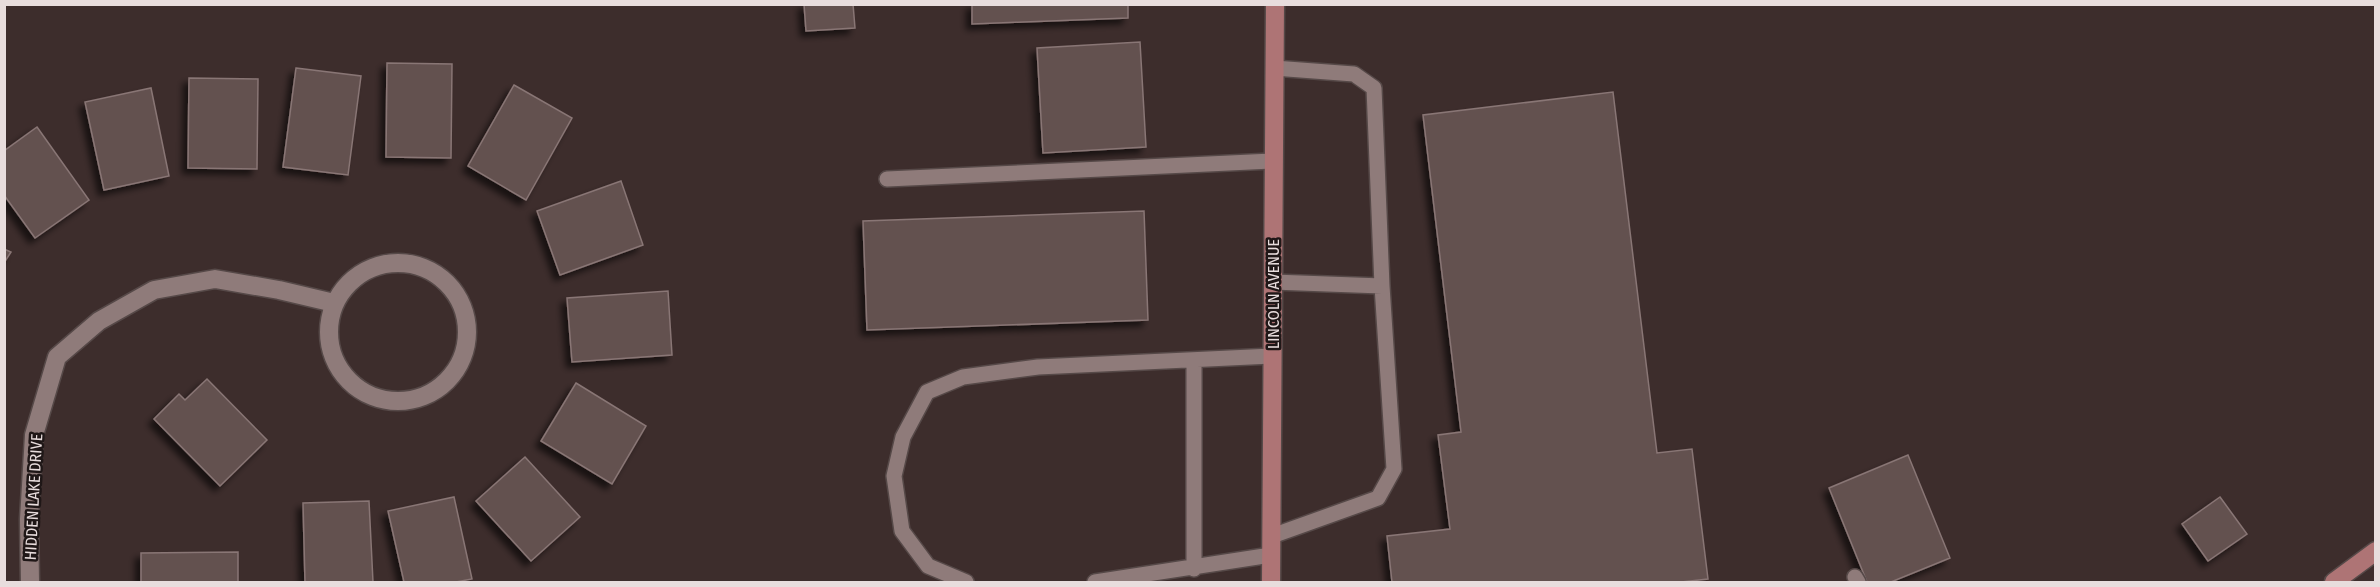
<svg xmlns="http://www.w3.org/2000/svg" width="2380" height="587" viewBox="0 0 2380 587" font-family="'Fira Sans Condensed',sans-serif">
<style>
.building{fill:#635150;stroke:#897675;stroke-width:1.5;filter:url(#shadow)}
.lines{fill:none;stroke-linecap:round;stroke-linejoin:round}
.lane-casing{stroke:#564948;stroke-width:18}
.street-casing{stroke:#564948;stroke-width:21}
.secondary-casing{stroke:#564948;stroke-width:21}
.lane{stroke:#8f7b7a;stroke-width:15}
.street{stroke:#8f7b7a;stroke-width:18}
.secondary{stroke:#ae7475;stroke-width:18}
.labels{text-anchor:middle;stroke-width:5;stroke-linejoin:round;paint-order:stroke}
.street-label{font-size:16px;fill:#e8dddd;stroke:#1f1717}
</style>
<defs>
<filter id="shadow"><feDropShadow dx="-5.5" dy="5.5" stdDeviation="3" flood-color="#0009"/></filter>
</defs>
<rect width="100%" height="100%" fill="#3d2d2c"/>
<path class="building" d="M 804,4 L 853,4 L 855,28 L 806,31 Z
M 972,4 L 1128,4 L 1128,18 L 972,24 Z
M 1140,42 L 1146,147 L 1043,153 L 1037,48 Z
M 387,63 L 452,64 L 451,158 L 386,157 Z
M 296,68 L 361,76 L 348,175 L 283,167 Z
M 189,78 L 258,79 L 257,169 L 188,168 Z
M 514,85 L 572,118 L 526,200 L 468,166 Z
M 151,88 L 169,176 L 104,190 L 85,102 Z
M 1613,92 L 1657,453 L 1692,449 L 1708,579 L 1681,582 L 1392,582 L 1387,536 L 1450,529 L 1438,435 L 1461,432 L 1423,115 Z
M 37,127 L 89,200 L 35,238 L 4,195 L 4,151 Z
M 621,181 L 643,245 L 560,275 L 537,211 Z
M 1144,211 L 1148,320 L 867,330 L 863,221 Z
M 4,249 L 11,252 L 4,263 Z
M 668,291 L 672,355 L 572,362 L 567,298 Z
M 207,379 L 267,440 L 220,486 L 154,419 L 179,394 L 185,400 Z
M 576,383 L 646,426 L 612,484 L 541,441 Z
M 1908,455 L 1950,558 L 1891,582 L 1867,582 L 1829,488 Z
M 525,457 L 580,517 L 531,561 L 476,501 Z
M 454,497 L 472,579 L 456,582 L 404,582 L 388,511 Z
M 2220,497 L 2247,534 L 2208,561 L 2182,524 Z
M 369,501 L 373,582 L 305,582 L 303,503 Z
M 238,552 L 238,582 L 141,582 L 141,553 Z"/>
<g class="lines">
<g class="lane-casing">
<path id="lane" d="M 1274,68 L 1354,74 L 1374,88 L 1382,286
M 887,179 L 1274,161
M 1272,536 L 1378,498 L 1394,469 L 1382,286 L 1273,282
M 1194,569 L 1194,360
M 1855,577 L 1858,582
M 966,582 L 928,566 L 902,531 L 894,476 L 903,437 L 927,392 L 963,377 L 1038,367 L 1273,356
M 1095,582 L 1271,555"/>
</g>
<g class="street-casing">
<path id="street" d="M329 332a69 69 0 1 1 138 0a69 69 0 1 1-138 0Z
M 30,582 L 29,519 L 34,435 L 57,357 L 99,321 L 154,290 L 215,279 L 279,290 L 334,303"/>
</g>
<g class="secondary-casing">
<path id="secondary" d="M 1271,582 L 1275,4
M 2334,582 L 2376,551"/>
</g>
<use href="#lane" class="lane"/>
<use href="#street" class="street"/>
<use href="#secondary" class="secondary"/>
</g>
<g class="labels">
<g class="street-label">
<text transform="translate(1273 294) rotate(-90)" y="6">LINCOLN AVENUE</text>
<text transform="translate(33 497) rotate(-87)" y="6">HIDDEN LAKE DRIVE</text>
</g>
</g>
<rect width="2380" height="587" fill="none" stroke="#e8dddd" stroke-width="12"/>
</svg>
